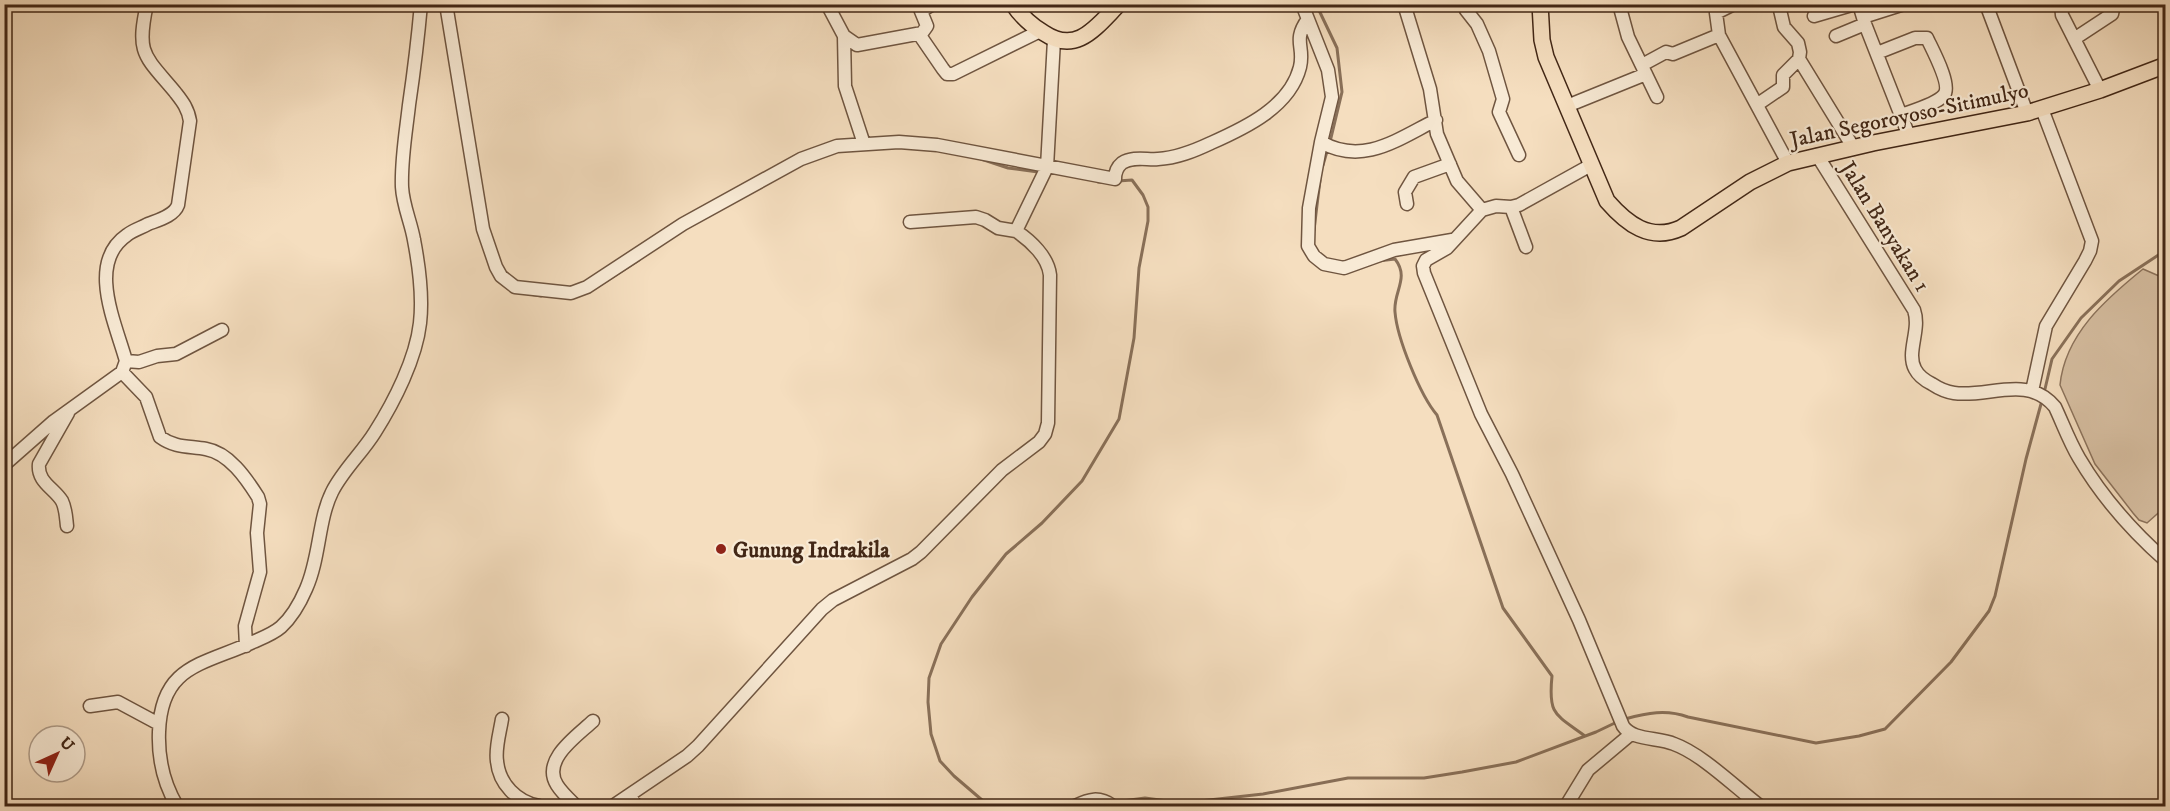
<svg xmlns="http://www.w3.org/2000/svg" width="2170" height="811" viewBox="0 0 2170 811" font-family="'IM FELL DW Pica',serif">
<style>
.green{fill:#d7bfa2;stroke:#8c735c;stroke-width:1.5}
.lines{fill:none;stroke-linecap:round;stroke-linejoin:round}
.stream{stroke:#897059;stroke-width:3}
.minor-casing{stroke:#6f5540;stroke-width:15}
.major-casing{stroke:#422716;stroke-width:18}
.minor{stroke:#f8ead5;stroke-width:12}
.major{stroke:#f5debf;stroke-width:15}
.poi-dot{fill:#8f2418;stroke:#f8ead5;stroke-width:2}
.labels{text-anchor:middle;stroke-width:4.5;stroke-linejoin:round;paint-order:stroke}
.street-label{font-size:22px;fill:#422716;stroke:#f8ead5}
.poi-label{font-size:22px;font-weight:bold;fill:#422716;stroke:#f8ead5;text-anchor:start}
</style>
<rect width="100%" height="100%" fill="#f5debf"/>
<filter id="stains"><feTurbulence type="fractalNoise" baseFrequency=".00333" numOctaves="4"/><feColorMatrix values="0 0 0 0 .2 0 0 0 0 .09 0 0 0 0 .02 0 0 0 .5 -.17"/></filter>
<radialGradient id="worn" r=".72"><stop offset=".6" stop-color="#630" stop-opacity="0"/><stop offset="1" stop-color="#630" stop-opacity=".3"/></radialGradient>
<path class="green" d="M 2143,269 L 2166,279 L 2165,507 L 2147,523 L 2139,520 L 2133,513 L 2095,464 L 2060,385 C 2065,334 2106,299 2143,269 Z"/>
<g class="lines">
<path class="stream" d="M 1316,4 L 1337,48 L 1342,92 L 1330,142
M 981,159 L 1008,168 L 1038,172
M 1323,165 L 1328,148
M 1098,182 L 1112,183
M 1314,230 L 1320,180
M 1378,261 L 1395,259 C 1410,278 1393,292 1395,312 C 1397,338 1420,395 1437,415 L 1503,608 L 1552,676 C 1548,715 1555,714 1585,736
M 600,285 L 639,260
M 524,293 L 541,296
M 2045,389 L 2052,359 L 2081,318 L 2119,281 L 2166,250
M 1625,719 C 1647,713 1666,709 1688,717 L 1816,743 L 1859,736 L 1885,729 L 1951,662 L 1989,611 L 1995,596 L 2026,459 L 2041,404
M 1115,802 L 1145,798 L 1182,803 L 1263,794 L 1348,778 L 1424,778 L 1462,772 L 1516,762 L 1596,732 L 1619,721
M 989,806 L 954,776 L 940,761 L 931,734 L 928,702 L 929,678 L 941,644 L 972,597 L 1006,554 L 1042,523 L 1082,481 L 1119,419 L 1134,338 L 1139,268 L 1148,221 L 1148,207 L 1143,195 L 1132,180 L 1118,181"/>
<g class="minor-casing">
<path id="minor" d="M 446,4 L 483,229 L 496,267 L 501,276 L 515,287 L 571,293 L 587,287 L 683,224 L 801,159 L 837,146 L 899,142 L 937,145 L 1115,179 C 1115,173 1117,167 1122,163 C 1133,156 1147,160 1158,159 C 1177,158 1194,151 1211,143 C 1245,128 1290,107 1300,67 C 1305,46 1292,41 1308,19
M 827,4 L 844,36 L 857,45 L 922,33 L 927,26 L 918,4
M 1302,4 L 1328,70 L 1332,97 L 1321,142 L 1309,208 L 1308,246 L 1314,256 L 1324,264 L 1344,268 L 1394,250 L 1452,240
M 1404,4 L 1430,89 L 1437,134 L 1457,181 L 1482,210
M 1468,4 L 1466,10 L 1477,24 L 1489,51 L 1503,99 L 1499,112 L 1519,155
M 1619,4 L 1628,37 L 1657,97
M 1734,4 L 1716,13 L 1719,35 L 1788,163
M 1859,4 L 1865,24 L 1909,136
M 1986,4 L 2027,113
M 2061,4 L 2062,15 L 2100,90
M 921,11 L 933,4
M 1814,16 L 1855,4
M 1863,17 L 1904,4
M 919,34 L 943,69 L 947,74 L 953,74 L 1040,31
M 844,36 L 845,86 L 864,144
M 1836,36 L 1865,24
M 2074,39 L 2112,14 L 2114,4
M 1877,53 L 1915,38 L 1927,38 C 1932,49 1952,85 1944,95 C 1937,104 1912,111 1901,115
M 1799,59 L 1853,147
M 1642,65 L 1666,52 L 1673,54 L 1719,35
M 1758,104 L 1783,87 L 1783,75 L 1799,59 L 1800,52 L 1798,43 L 1784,27 L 1780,10
M 1567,106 L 1646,74
M 1321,142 C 1363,166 1398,139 1436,120
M 1817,155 L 1914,310 C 1921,330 1906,352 1915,369 C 1918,375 1926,381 1932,384 C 1938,388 1947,392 1954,393 C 1988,398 2028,374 2055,407 C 2063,424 2069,441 2079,458 C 2102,497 2132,531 2166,561
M 1591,165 L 1519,205 L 1511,207 L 1496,206 L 1482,210 L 1447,248 L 1426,260 L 1423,266 L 1424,273 L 1481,414 L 1512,474 L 1579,620 L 1623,726 C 1633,741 1658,737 1674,744 C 1702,754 1736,788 1760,806
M 1407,204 L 1405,192 L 1414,177 L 1450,164
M 1511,207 L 1526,247
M 910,222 L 976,217 L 985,220 L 998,228 L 1016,231
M 126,361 L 139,362 L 157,356 L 176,354 L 222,330
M 122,372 L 146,397 L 160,437 C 175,448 189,446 206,449 C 229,453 246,478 258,497 L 260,504 L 257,533 L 260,572 L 245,626 L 246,646
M 2032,391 L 2046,326 L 2085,261 L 2090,251 L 2092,241 L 2042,109
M 4,465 L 54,421 L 122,372 L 126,361 C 116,324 86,263 127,235 C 133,230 141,228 148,224 C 158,220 174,216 178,205 L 190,121 C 188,108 182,101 175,92 C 144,55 136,54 147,4
M 67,526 C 66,518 66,509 62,501 C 54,488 37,482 39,464 L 68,413
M 90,706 L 118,702 L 159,724
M 502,719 C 500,732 495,748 497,761 C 499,784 517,802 539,806
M 630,795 L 636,806
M 177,806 C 164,784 158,758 159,732 C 161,665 203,665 253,642 C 262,638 273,634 281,627 C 292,617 300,603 306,589 C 320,558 318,520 332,492 C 343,470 362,453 375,432 C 394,402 416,359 420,323 C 423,297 419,266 414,240 C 411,222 403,206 402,187 C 401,159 406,132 409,105 C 414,71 418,38 421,4
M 576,806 C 570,800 562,793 557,785 C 541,760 577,736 593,721
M 613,806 L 687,756 L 698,746 L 822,609 L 833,600 L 912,559 L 921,552 L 1002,470 L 1039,442 L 1045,434 L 1048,423 L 1050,275 C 1048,257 1031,241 1016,231 L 1047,167 L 1054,40
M 1075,806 C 1089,799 1099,796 1113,806
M 1566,806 L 1588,770 L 1631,734"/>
</g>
<g class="major-casing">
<path id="major" d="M 1013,4 C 1021,16 1032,26 1044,33 C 1077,55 1096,27 1119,4
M 1540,4 L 1542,40 L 1546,57 L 1607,201 C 1627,224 1650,242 1681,228 L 1750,182 L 1788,163 L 1873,143 L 2027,113 L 2100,90 L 2166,65"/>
</g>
<use href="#minor" class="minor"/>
<use href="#major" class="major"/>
</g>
<circle class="poi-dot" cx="721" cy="549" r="6"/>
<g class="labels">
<g class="street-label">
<text transform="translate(1909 114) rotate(-12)" y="8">Jalan Segoroyoso-Sitimulyo</text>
<text transform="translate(1886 226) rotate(58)" y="8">Jalan Banyakan 1</text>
</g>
<g class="poi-label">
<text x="733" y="557">Gunung Indrakila</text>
</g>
</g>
<rect width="2170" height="811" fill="none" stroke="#f5debf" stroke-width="24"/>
<rect x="6" y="6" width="2158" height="799" fill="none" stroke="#422716" stroke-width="3"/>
<rect x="12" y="12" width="2146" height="787" fill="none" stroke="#422716" stroke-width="1.5"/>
<g transform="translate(57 754) rotate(45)"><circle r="28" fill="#f8ead5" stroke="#af9c89" stroke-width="1.5"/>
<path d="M0-4.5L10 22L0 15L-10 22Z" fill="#8f2418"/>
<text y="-9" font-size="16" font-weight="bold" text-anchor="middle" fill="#422716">U</text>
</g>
<rect width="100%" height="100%" filter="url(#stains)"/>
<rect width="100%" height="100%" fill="url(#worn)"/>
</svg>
